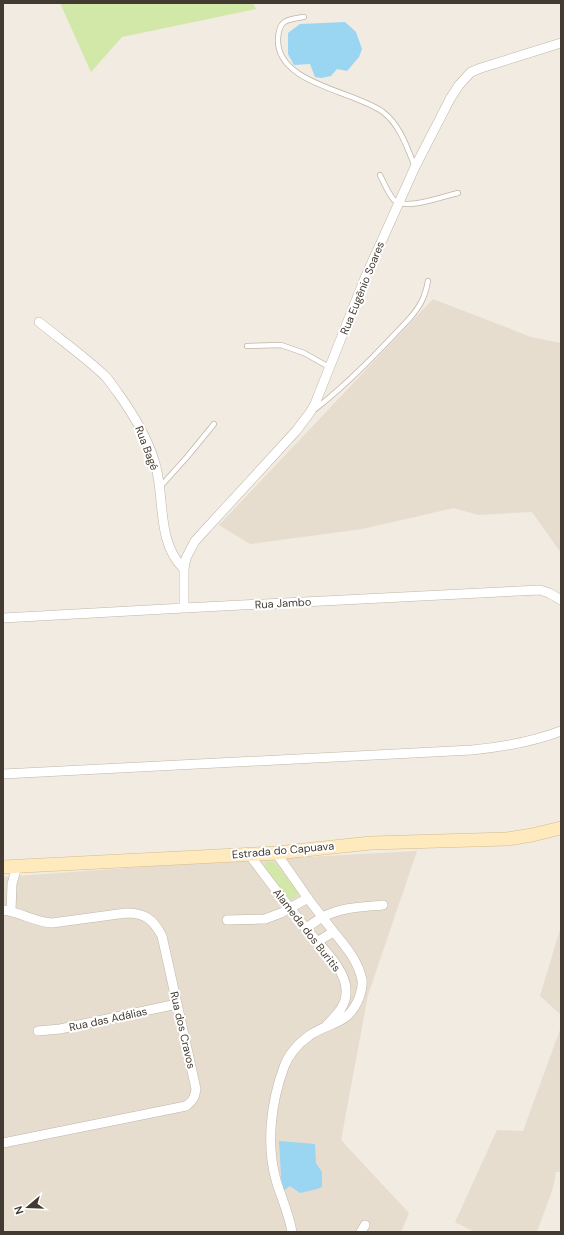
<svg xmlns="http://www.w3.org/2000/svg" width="564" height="1235" viewBox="0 0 564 1235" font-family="'DM Sans',sans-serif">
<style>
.residential{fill:#e6ddcf}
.green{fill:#d1e8a8}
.water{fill:#9ad5f2}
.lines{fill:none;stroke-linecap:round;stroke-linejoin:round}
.lane-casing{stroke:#c0b5a7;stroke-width:6}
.street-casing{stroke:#c0b5a7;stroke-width:10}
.secondary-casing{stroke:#d3bc8f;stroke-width:14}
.lane{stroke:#fff;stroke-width:4.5}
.street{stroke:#fff;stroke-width:9}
.secondary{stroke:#ffeabe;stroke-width:13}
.labels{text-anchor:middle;stroke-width:4;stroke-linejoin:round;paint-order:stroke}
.street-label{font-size:11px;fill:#433b32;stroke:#fff}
</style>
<rect width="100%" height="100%" fill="#f1ebe1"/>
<path class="residential" d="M 433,299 L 531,337 L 561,343 L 561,553 L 532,512 L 478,515 L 454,508 L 362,529 L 250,544 L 219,525 Z
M 417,851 L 368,995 L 341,1140 L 409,1213 L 401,1232 L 3,1232 L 3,877 L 197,863 Z
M 561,926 L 561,1015 L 540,996 Z
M 561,1027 L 561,1172 L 556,1172 L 553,1188 L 537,1232 L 474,1232 L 455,1222 L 497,1130 L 523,1131 Z"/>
<path class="green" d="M 60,3 L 253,3 L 256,9 L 122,37 L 91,72 Z
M 267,862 L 274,862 L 298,892 L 296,897 L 291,899 L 286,895 L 264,866 Z"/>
<path class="water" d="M 345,22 L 356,32 L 362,49 L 359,57 L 347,71 L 337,69 L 331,76 L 321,78 L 315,77 L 310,64 L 294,65 L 288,54 L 288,33 L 300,24 Z
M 279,1141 L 315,1144 L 316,1163 L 322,1172 L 322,1187 L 317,1189 L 300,1193 L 290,1186 L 282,1192 Z"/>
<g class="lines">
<g class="lane-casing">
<path id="lane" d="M 304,17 C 287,20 279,19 278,39 C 276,84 355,91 383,112 C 400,125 407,147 415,167
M 380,175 C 384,183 388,193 394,200 C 405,211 444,196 458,193
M 247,346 L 281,345 L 304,353 L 329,367
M 314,410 C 349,383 380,350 410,318 C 421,305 425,297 428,281
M 160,487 L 187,457 L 214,424"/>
</g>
<g class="street-casing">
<path id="street" d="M 39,322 C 61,340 85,357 105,376 C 110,381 114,388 118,393 C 133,414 146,435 154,460 C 166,495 155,541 184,569
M 184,608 L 184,569 L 186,558 L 195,541 L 296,431 L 309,414 L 315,404 L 365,278 L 415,167 L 450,99 L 459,85 L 471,72 L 481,68 L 561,43
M 3,618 L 184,608 L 540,590 L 549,593 L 561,600
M 3,774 L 472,750 C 503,747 532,742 561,731
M 276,853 C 287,868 298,884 309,900 C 317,910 325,921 333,931 C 345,946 358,960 362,980 C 363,987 361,992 359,998 C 348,1025 332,1021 310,1035 C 299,1043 289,1053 284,1067 C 271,1102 266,1144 276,1180 C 281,1197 289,1214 292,1232
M 249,854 C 267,879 286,903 305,927 C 318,944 346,968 346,990 C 347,1006 336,1015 326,1026
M 3,910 C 20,912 35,922 52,923 L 126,913 C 145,913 153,919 162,936 L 196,1089 C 195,1097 193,1101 186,1106 L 3,1143
M 11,911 L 12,884 L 17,866
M 227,920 L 265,919 L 281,913 L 308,898
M 305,928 C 311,925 316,921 321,918 C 340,907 363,907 383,905
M 317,942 L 333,932
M 38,1031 L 60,1029 L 177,1004
M 361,1232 L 365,1225"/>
</g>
<g class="secondary-casing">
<path id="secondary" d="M 3,867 L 276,853 L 371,843 L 507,839 L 532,835 L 561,828"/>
</g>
<use href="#lane" class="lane"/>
<use href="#street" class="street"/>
<use href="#secondary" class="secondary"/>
</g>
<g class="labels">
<g class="street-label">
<text transform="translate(362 288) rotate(-68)" y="4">Rua Eugênio Soares</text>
<text transform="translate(147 448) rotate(69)" y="4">Rua Bagé</text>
<text transform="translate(283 603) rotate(-3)" y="4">Rua Jambo</text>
<text transform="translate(283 850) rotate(-5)" y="4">Estrada do Capuava</text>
<text transform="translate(307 930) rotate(52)" y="4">Alameda dos Buritis</text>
<text transform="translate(108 1019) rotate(-12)" y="4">Rua das Adálias</text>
<text transform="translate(183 1030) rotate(77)" y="4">Rua dos Cravos</text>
</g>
</g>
<rect width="564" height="1235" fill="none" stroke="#433b32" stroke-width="8"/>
<g transform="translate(28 1207) rotate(251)" stroke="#ffffff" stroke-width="3" paint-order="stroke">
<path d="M0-3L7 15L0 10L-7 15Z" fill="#433b32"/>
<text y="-6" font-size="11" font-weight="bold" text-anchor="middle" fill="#433b32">N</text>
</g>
</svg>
